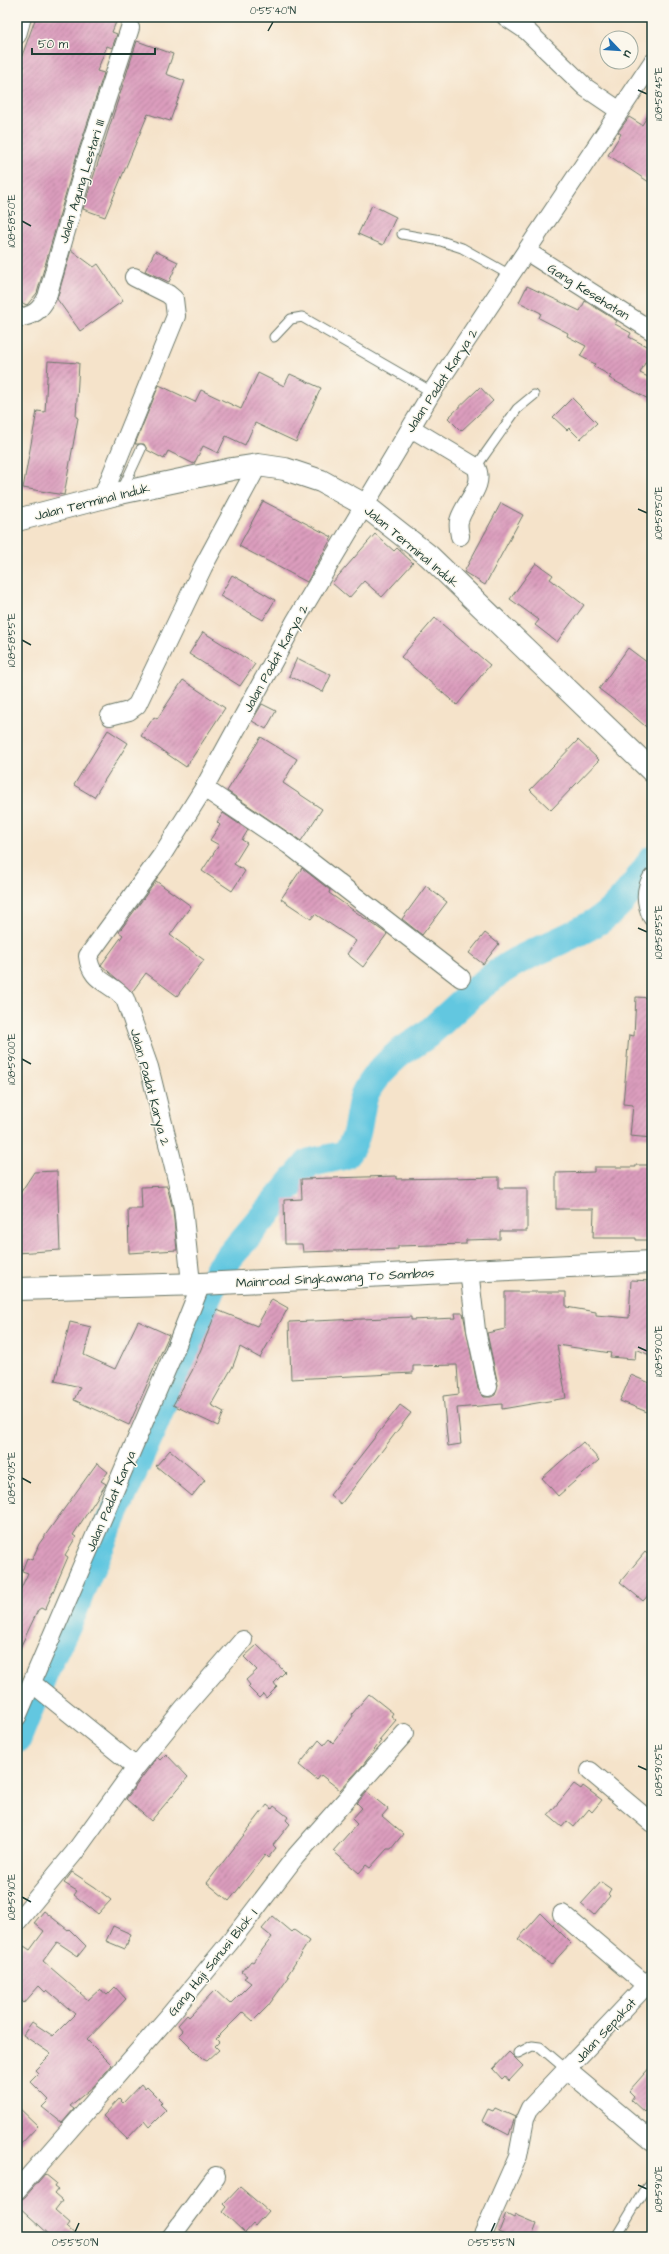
<svg xmlns="http://www.w3.org/2000/svg" width="669" height="2254" viewBox="0 0 669 2254" font-family="'Architects Daughter',sans-serif">
<style>
.lines{fill:none;stroke-linecap:round;stroke-linejoin:round}
.river{stroke:#62c7e0;stroke-width:29}
.building{fill:url(#building-hatch)}
.service-casing{stroke:#6a7768;stroke-width:11}
.minor-casing{stroke:#6a7768;stroke-width:20}
.primary-casing{stroke:#6a7768;stroke-width:24}
.trunk-casing{stroke:#6a7768;stroke-width:24}
.service{stroke:#fff;stroke-width:9}
.minor{stroke:#fff;stroke-width:18}
.primary{stroke:#fff;stroke-width:22}
.trunk{stroke:#fff;stroke-width:22}
.ticks{fill:none;stroke:#1f3d34;stroke-width:1.5}
.labels{text-anchor:middle;stroke-width:3;stroke-linejoin:round;paint-order:stroke}
.street-label{font-size:13px;fill:#1f3d34;stroke:#fbf7ec}
.neatline{fill:none;stroke:#1f3d34;stroke-width:1.5}
.ticks-label{font-size:10px;text-anchor:middle;fill:#1f3d34}
</style>
<defs>
<pattern id="building-hatch" width="6" height="6" patternUnits="userSpaceOnUse"><rect width="6" height="6" fill="#db9dbd"/><path d="M-1 1l2-2M0 6l6-6M5 7l2-2" fill="none" stroke="#b1819a"/></pattern>
</defs>
<rect width="100%" height="100%" fill="#fbf7ec"/>
<filter id="ink" filterUnits="userSpaceOnUse"><feTurbulence type="fractalNoise" baseFrequency=".025" numOctaves="2"/><feDisplacementMap in="SourceGraphic" scale="8" xChannelSelector="R" yChannelSelector="G"/><feConvolveMatrix kernelMatrix="1 2 1 2 8 2 1 2 1" color-interpolation-filters="sRGB"/></filter>
<filter id="wash" filterUnits="userSpaceOnUse"><feTurbulence type="fractalNoise" baseFrequency=".012" numOctaves="4" result="noise"/><feDisplacementMap in="SourceGraphic" scale="16" xChannelSelector="R" yChannelSelector="G"/><feGaussianBlur stdDeviation="0.9" result="paint"/><feColorMatrix in="noise" values="0 0 0 0 0 0 0 0 0 0 0 0 0 0 0 0 0 1.4 0 .05"/><feComposite in="paint" operator="in"/></filter>
<g filter="url(#wash)">
<rect width="100%" height="100%" fill="#f5e3ca"/>
<g class="lines">
<path class="river" d="M 17,1739 L 44,1672 L 73,1612 L 82,1587 L 149,1436 L 219,1269 L 309,1163 L 345,1155 C 361,1136 357,1118 364,1096 C 369,1082 383,1068 394,1058 C 405,1047 419,1042 430,1032 C 458,1007 484,979 517,961 C 542,948 569,938 593,924 C 617,911 638,882 652,860"/>
</g>
<g id="blocks">
<path class="building" d="M 36,17 L 118,17 L 112,32 L 117,34 L 112,48 L 107,46 L 97,71 L 104,73 L 76,158 L 37,293 L 27,305 L 17,301 L 17,85 L 24,66 L 19,64 Z
M 137,41 L 173,54 L 166,74 L 185,81 L 170,121 L 148,114 L 105,217 L 83,209 Z
M 652,109 L 652,184 L 608,155 L 621,134 L 618,132 L 629,117 L 642,125 Z
M 372,205 L 396,217 L 383,245 L 358,234 Z
M 71,250 L 94,267 L 98,264 L 123,301 L 80,331 L 57,299 Z
M 155,251 L 178,262 L 169,282 L 145,271 Z
M 527,286 L 580,311 L 585,301 L 617,321 L 615,324 L 631,333 L 629,337 L 652,349 L 640,373 L 652,379 L 652,401 L 609,378 L 611,376 L 593,366 L 595,364 L 580,356 L 586,346 L 567,336 L 568,333 L 539,318 L 541,313 L 519,302 Z
M 48,361 L 79,363 L 76,417 L 78,418 L 64,495 L 23,488 L 37,411 L 45,412 Z
M 258,373 L 284,386 L 290,374 L 321,388 L 296,442 L 255,423 L 245,445 L 226,436 L 218,453 L 203,446 L 194,464 L 168,451 L 164,459 L 147,450 L 144,444 L 135,444 L 159,385 L 195,402 L 201,390 L 241,409 Z
M 480,387 L 493,401 L 461,431 L 448,418 Z
M 572,398 L 597,423 L 580,439 L 569,428 L 567,430 L 553,417 Z
M 263,501 L 332,537 L 307,582 L 239,546 Z
M 501,503 L 523,515 L 485,585 L 464,572 Z
M 375,534 L 394,551 L 397,548 L 413,563 L 382,597 L 364,581 L 349,598 L 332,583 Z
M 536,563 L 553,575 L 550,579 L 584,605 L 557,642 L 535,625 L 539,620 L 510,599 Z
M 232,575 L 275,600 L 263,620 L 220,596 Z
M 435,618 L 490,665 L 457,705 L 401,657 Z
M 203,632 L 255,664 L 240,686 L 189,654 Z
M 628,648 L 652,666 L 652,732 L 623,707 L 599,689 Z
M 297,658 L 331,675 L 323,692 L 289,676 Z
M 183,680 L 225,708 L 186,767 L 141,736 L 154,717 L 157,719 Z
M 262,704 L 276,711 L 266,729 L 252,721 Z
M 108,730 L 128,743 L 94,797 L 74,785 Z
M 261,737 L 297,759 L 283,783 L 322,809 L 301,841 L 227,791 Z
M 578,740 L 599,760 L 551,810 L 530,790 Z
M 223,813 L 248,830 L 242,840 L 247,843 L 234,864 L 245,871 L 232,891 L 202,871 L 219,845 L 210,840 L 220,825 L 217,822 Z
M 302,868 L 330,890 L 329,893 L 387,934 L 363,967 L 347,954 L 356,941 L 315,914 L 311,919 L 281,899 Z
M 156,881 L 191,906 L 170,935 L 204,960 L 177,996 L 146,973 L 132,992 L 101,965 L 123,935 L 119,932 Z
M 426,886 L 447,902 L 422,935 L 402,919 Z
M 485,933 L 499,944 L 483,964 L 469,953 Z
M 636,997 L 652,998 L 652,1138 L 630,1136 L 633,1105 L 623,1104 L 629,1035 L 634,1036 Z
M 636,1165 L 650,1165 L 651,1240 L 636,1240 L 636,1238 L 593,1238 L 594,1209 L 556,1209 L 556,1173 L 594,1172 L 594,1167 L 636,1167 Z
M 57,1171 L 60,1250 L 17,1253 L 17,1198 L 34,1172 Z
M 396,1176 L 396,1179 L 499,1177 L 499,1188 L 527,1188 L 527,1231 L 500,1231 L 500,1239 L 466,1240 L 466,1244 L 398,1246 L 398,1249 L 303,1252 L 302,1244 L 285,1244 L 284,1200 L 302,1199 L 301,1179 Z
M 167,1186 L 173,1210 L 177,1250 L 129,1253 L 128,1209 L 142,1209 L 141,1187 Z
M 631,1280 L 652,1281 L 652,1356 L 636,1349 L 635,1359 L 610,1357 L 611,1353 L 557,1345 L 566,1398 L 502,1409 L 502,1404 L 457,1408 L 461,1444 L 448,1446 L 443,1396 L 459,1394 L 457,1365 L 413,1366 L 413,1373 L 291,1379 L 289,1322 L 411,1317 L 411,1320 L 456,1318 L 455,1313 L 463,1313 L 478,1389 L 484,1397 L 491,1397 L 495,1395 L 498,1385 L 487,1333 L 505,1329 L 505,1292 L 566,1292 L 566,1307 L 596,1312 L 596,1315 L 629,1318 Z
M 272,1299 L 288,1308 L 260,1358 L 240,1347 L 233,1366 L 211,1405 L 224,1412 L 218,1426 L 173,1405 L 192,1371 L 217,1310 L 257,1326 Z
M 138,1321 L 169,1335 L 129,1425 L 74,1400 L 80,1387 L 55,1381 L 70,1322 L 91,1327 L 84,1355 L 115,1369 Z
M 631,1375 L 652,1384 L 652,1414 L 620,1401 Z
M 400,1405 L 411,1413 L 341,1504 L 330,1495 Z
M 583,1442 L 599,1460 L 558,1496 L 542,1478 Z
M 170,1450 L 205,1480 L 192,1496 L 156,1466 Z
M 97,1463 L 108,1472 L 101,1481 L 106,1484 L 73,1535 L 76,1537 L 65,1555 L 68,1557 L 45,1610 L 41,1608 L 38,1610 L 17,1654 L 17,1597 L 28,1573 L 22,1571 L 27,1558 L 32,1560 L 39,1544 Z
M 645,1552 L 652,1558 L 652,1591 L 643,1601 L 620,1582 Z
M 257,1645 L 285,1672 L 274,1683 L 277,1687 L 266,1698 L 263,1694 L 259,1698 L 248,1687 L 250,1685 L 246,1680 L 257,1670 L 244,1657 Z
M 369,1694 L 393,1713 L 391,1716 L 396,1720 L 379,1740 L 381,1741 L 363,1765 L 340,1790 L 321,1775 L 317,1780 L 299,1765 L 319,1740 L 324,1745 L 329,1739 L 333,1743 L 353,1716 L 352,1714 Z
M 166,1754 L 188,1777 L 151,1821 L 126,1799 L 157,1757 L 160,1760 Z
M 574,1784 L 581,1789 L 583,1786 L 602,1800 L 592,1812 L 589,1809 L 574,1827 L 567,1821 L 562,1827 L 548,1815 Z
M 367,1792 L 388,1809 L 382,1816 L 403,1834 L 391,1849 L 387,1849 L 370,1868 L 366,1865 L 359,1873 L 333,1851 L 357,1824 L 352,1819 L 362,1808 L 357,1803 Z
M 267,1805 L 272,1809 L 274,1806 L 288,1817 L 286,1820 L 290,1824 L 273,1845 L 276,1848 L 268,1858 L 265,1855 L 229,1901 L 207,1883 Z
M 72,1872 L 95,1887 L 111,1900 L 98,1914 L 74,1895 L 77,1891 L 64,1883 Z
M 601,1882 L 611,1889 L 608,1894 L 610,1896 L 594,1915 L 581,1904 Z
M 44,1911 L 68,1930 L 69,1929 L 86,1946 L 78,1956 L 57,1942 L 43,1961 L 88,2000 L 100,1989 L 107,1995 L 115,1987 L 126,1999 L 87,2040 L 112,2065 L 94,2086 L 70,2106 L 74,2109 L 62,2123 L 42,2107 L 49,2100 L 30,2081 L 38,2073 L 35,2070 L 51,2054 L 23,2035 L 32,2022 L 53,2036 L 75,2014 L 47,1990 L 45,1992 L 39,1986 L 24,2003 L 17,1996 L 17,1956 L 24,1946 L 30,1950 L 44,1931 L 34,1923 Z
M 541,1913 L 571,1943 L 551,1965 L 518,1939 Z
M 273,1916 L 292,1932 L 294,1930 L 309,1941 L 287,1976 L 289,1977 L 268,2006 L 253,2021 L 243,2012 L 216,2039 L 219,2042 L 215,2046 L 219,2050 L 207,2061 L 203,2059 L 179,2035 L 183,2031 L 178,2025 L 187,2015 L 189,2017 L 215,1990 L 230,2004 L 251,1983 L 244,1978 L 247,1976 L 242,1972 L 251,1961 L 253,1962 L 272,1937 L 262,1929 Z
M 113,1926 L 131,1934 L 125,1949 L 106,1941 Z
M 509,2052 L 523,2066 L 509,2081 L 505,2076 L 502,2079 L 493,2069 Z
M 652,2065 L 652,2102 L 644,2112 L 631,2100 L 634,2096 L 629,2091 Z
M 141,2084 L 145,2089 L 147,2087 L 162,2102 L 160,2104 L 166,2110 L 149,2127 L 144,2121 L 127,2139 L 103,2116 L 119,2099 L 123,2103 Z
M 17,2106 L 38,2126 L 17,2148 Z
M 495,2108 L 515,2117 L 509,2135 L 482,2121 L 488,2109 L 493,2111 Z
M 45,2174 L 56,2183 L 54,2186 L 58,2189 L 54,2194 L 62,2201 L 55,2210 L 70,2223 L 67,2227 L 78,2237 L 52,2237 L 17,2205 L 17,2202 L 25,2197 Z
M 240,2187 L 268,2211 L 255,2226 L 253,2224 L 245,2233 L 223,2212 L 227,2207 L 224,2204 Z
M 506,2214 L 514,2218 L 516,2215 L 537,2224 L 532,2237 L 511,2237 L 499,2232 Z"/>
</g>
</g>
<g filter="url(#ink)">
<use href="#blocks" fill-opacity="0" stroke="#6a7768" stroke-width="1"/>
<g class="lines">
<g class="service-casing">
<path id="service" d="M 402,234 L 441,241 L 462,248 L 510,275
M 274,337 L 291,319 L 302,317 L 432,392
M 476,467 L 517,409 L 534,395
M 122,490 L 141,449
M 518,2053 L 532,2046 L 540,2047 L 567,2070
M 616,2237 L 643,2192 L 652,2182"/>
</g>
<g class="minor-casing">
<path id="minor" d="M 506,17 L 527,31 L 586,88 L 620,111
M 17,35 L 22,17
M 526,251 L 652,331
M 17,318 C 33,316 40,311 47,297 L 86,161 L 130,28
M 411,428 L 476,467 C 486,486 464,502 459,521 C 458,525 459,531 460,536
M 102,498 L 176,316 L 174,299 L 168,294 L 134,277
M 110,716 L 129,711 L 137,705 L 203,567 L 258,465
M 204,788 L 289,845 L 461,978
M 652,878 C 644,891 646,904 652,917
M 469,1270 L 476,1330 L 488,1387
M 191,1283 L 183,1208 L 177,1180 L 149,1067 L 125,999 C 110,981 91,983 88,956 L 162,855 L 204,788 L 296,620 L 432,392 L 652,63
M 32,1683 L 136,1767
M 17,1717 L 174,1352 L 201,1284
M 590,1771 L 652,1823
M 562,1914 L 652,1990
M 17,1922 L 74,1853 L 136,1767 L 183,1709 L 243,1640
M 567,2070 L 652,2141
M 17,2190 L 168,2017 L 230,1942 L 296,1856 L 405,1733
M 171,2237 L 216,2176
M 482,2237 L 518,2156 L 525,2119 L 530,2108 L 652,1979"/>
</g>
<g class="primary-casing">
<path id="primary" d="M 17,1289 L 201,1284 L 652,1262"/>
</g>
<g class="trunk-casing">
<path id="trunk" d="M 17,520 L 120,493 L 232,469 L 258,465 L 285,469 L 321,481 L 363,504 L 429,556 L 652,771"/>
</g>
<use href="#service" class="service"/>
<use href="#minor" class="minor"/>
<use href="#primary" class="primary"/>
<use href="#trunk" class="trunk"/>
</g>
</g>
<path class="ticks" d="M 268,31 L 273,22M 638,90 L 647,94M 22,221 L 31,226M 638,509 L 647,513M 22,640 L 31,645M 638,928 L 647,932M 22,1059 L 31,1064M 638,1347 L 647,1351M 22,1478 L 31,1483M 638,1766 L 647,1770M 22,1897 L 31,1902M 638,2185 L 647,2189M 75,2232 L 79,2223M 491,2232 L 495,2223"/>
<g class="labels">
<g class="street-label">
<text transform="translate(81 181) rotate(-73)" y="5">Jalan Agung Lestari III</text>
<text transform="translate(589 291) rotate(32)" y="5">Gang Kesehatan</text>
<text transform="translate(441 380) rotate(-57)" y="5">Jalan Padat Karya 2</text>
<text transform="translate(92 501) rotate(-14)" y="5">Jalan Terminal Induk</text>
<text transform="translate(412 546) rotate(40)" y="5">Jalan Terminal Induk</text>
<text transform="translate(275 658) rotate(-61)" y="5">Jalan Padat Karya 2</text>
<text transform="translate(151 1087) rotate(75)" y="5">Jalan Padat Karya 2</text>
<text transform="translate(335 1277) rotate(-3)" y="5">Mainroad Singkawang To Sambas</text>
<text transform="translate(110 1501) rotate(-67)" y="5">Jalan Padat Karya</text>
<text transform="translate(212 1962) rotate(-51)" y="5">Gang Haji Sanusi Blok I</text>
<text transform="translate(605 2030) rotate(-47)" y="5">Jalan Sepakat</text>
</g>
</g>
<rect width="669" height="2254" fill="none" stroke="#fbf7ec" stroke-width="44"/>
<g transform="translate(619 50) rotate(115)"><circle r="19" fill="#fbf7ec" stroke="#a3ada2"/>
<path d="M0-3L7 15L0 10L-7 15Z" fill="#1f6fb2"/>
<text y="-6" font-size="11" font-weight="bold" text-anchor="middle" fill="#1f3d34">U</text>
</g>
<path d="M32 48v6h123v-6" fill="none" stroke="#1f3d34" stroke-width="2"/>
<text x="38" y="48" font-size="12" fill="#1f3d34" stroke="#fbf7ec" stroke-width="3" paint-order="stroke">50 m</text>
<rect x="22" y="22" width="625" height="2210" class="neatline"/>
<g class="ticks-label">
<text x="273" y="14">0°55'40"N</text>
<text transform="translate(658 94) rotate(-90)" y="4">108°58'45"E</text>
<text transform="translate(11 221) rotate(-90)" y="4">108°58'50"E</text>
<text transform="translate(658 513) rotate(-90)" y="4">108°58'50"E</text>
<text transform="translate(11 640) rotate(-90)" y="4">108°58'55"E</text>
<text transform="translate(658 932) rotate(-90)" y="4">108°58'55"E</text>
<text transform="translate(11 1059) rotate(-90)" y="4">108°59'00"E</text>
<text transform="translate(658 1351) rotate(-90)" y="4">108°59'00"E</text>
<text transform="translate(11 1478) rotate(-90)" y="4">108°59'05"E</text>
<text transform="translate(658 1770) rotate(-90)" y="4">108°59'05"E</text>
<text transform="translate(11 1897) rotate(-90)" y="4">108°59'10"E</text>
<text transform="translate(658 2189) rotate(-90)" y="4">108°59'10"E</text>
<text x="75" y="2246">0°55'50"N</text>
<text x="491" y="2246">0°55'55"N</text>
</g>
</svg>
